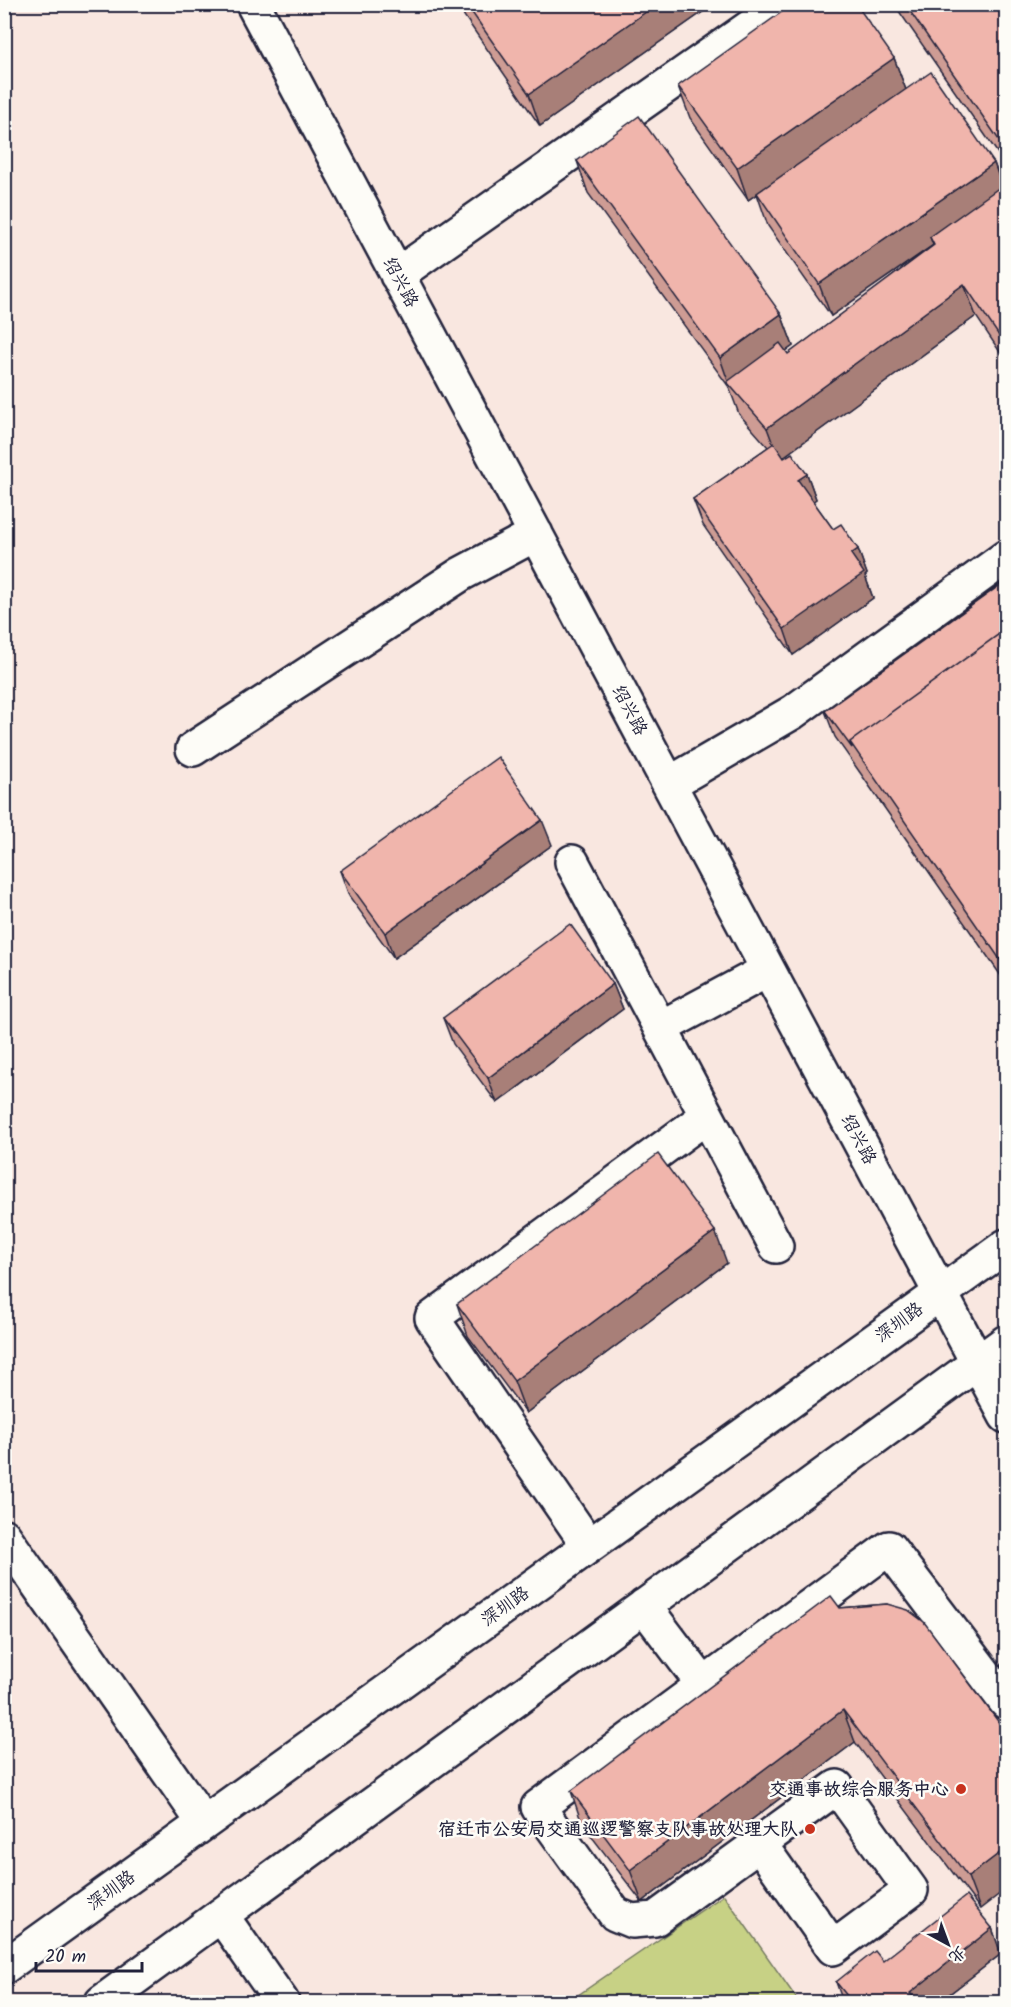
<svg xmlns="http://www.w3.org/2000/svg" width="1011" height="2007" viewBox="0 0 1011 2007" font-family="Kalam,'LXGW WenKai TC',sans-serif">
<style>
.green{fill:#c7d185;stroke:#747a60;stroke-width:1.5}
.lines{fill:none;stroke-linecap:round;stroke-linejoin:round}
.minor-casing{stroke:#22223b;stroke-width:38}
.minor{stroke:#fdfcf7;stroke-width:33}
.wall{fill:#ce9c94;stroke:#22223b;stroke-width:1.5}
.shaded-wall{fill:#a87f78;stroke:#22223b;stroke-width:1.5}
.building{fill:#f0b5ac;stroke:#22223b;stroke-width:1.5}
.poi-dot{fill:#c8321e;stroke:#fdfcf7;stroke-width:2}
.labels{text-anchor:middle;stroke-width:5;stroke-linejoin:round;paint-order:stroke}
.street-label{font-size:18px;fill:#22223b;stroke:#fdfcf7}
.poi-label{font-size:18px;font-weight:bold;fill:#22223b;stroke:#fdfcf7;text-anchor:end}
</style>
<rect width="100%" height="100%" fill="#f9e7e0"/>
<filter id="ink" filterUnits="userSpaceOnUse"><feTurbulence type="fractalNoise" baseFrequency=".0167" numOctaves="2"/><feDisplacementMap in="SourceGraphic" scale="12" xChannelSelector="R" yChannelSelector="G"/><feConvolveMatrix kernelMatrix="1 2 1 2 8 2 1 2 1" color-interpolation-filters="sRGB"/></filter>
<g filter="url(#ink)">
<path class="green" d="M 724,1895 L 799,2002 L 568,2002 Z"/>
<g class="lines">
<g class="minor-casing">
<path id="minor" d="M 253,4 L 1006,1416
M 397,275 L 783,4
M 193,749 L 461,574 L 536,534
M 669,784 L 793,712 L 1006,557
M 572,862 L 776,1246
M 660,1028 L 768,970
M 4,1536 L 204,1823
M 589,1546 L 432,1318 L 707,1116
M 644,1606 L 703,1684
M 759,1843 L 833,1948 L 911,1890 L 837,1787 L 655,1919 L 632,1921 L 615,1914 L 538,1807 L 889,1548 L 1006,1702
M 221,1915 L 282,2002
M 4,1967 L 1006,1246
M 102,2002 L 1006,1342"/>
</g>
<use href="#minor" class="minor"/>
</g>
<path class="wall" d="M 456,4 L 714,4 L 540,126 Z
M 894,4 L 1006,4 L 1006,165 Z
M 894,58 L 906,90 L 994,163 L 1006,197 L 1006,361 L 976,316 L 783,457 L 807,474 L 816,499 L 813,501 L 833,529 L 858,549 L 867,574 L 865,576 L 873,598 L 793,655 L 703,525 L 693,499 L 768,447 L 739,414 L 729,387 L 588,193 L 577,161 L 781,314 L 793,346 L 786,351 L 788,354 L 933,246 L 933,245 L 831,316 L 768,226 L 757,194 L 748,200 L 690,118 L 678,86 Z
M 1006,581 L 1006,983 L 861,774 L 835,737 L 825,711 Z
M 552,845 L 394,958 L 349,896 L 340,871 Z
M 613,984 L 623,1009 L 497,1103 L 453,1044 L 443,1018 Z
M 727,1263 L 526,1413 L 468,1336 L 457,1304 Z
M 887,1604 L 980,1909 L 855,1742 L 642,1902 L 582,1824 L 571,1791 L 840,1608 Z
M 992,1928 L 1001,1954 L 939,2002 L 843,2002 L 836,1982 L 883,1961 Z"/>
<path class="shaded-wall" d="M 657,4 L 714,4 L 540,126 L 529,94 Z
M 894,58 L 906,90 L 748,200 L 737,168 Z
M 994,163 L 1005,195 L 930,237 L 933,245 L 831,316 L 819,284 Z
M 964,284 L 976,316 L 779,460 L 767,428 Z
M 781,314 L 793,346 L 733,388 L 729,384 L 720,358 Z
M 807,474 L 816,499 L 808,505 L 798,480 Z
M 858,549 L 867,574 L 865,576 L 873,598 L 793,655 L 784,629 L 851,554 Z
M 542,820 L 552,845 L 394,958 L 385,933 Z
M 613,984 L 623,1009 L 497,1103 L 488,1078 Z
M 715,1231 L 727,1263 L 526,1413 L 514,1381 Z
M 843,1710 L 855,1742 L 642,1902 L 630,1870 Z
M 1006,1848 L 1006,1889 L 980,1909 L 968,1877 Z
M 992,1928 L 1001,1954 L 939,2002 L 914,2002 L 910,1993 Z"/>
<path class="building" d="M 466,4 L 657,4 L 529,94 Z
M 793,4 L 856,4 L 894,58 L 737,168 L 678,86 Z
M 905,4 L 1006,4 L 1006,150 Z
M 931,72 L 994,163 L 819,284 L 757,193 Z
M 639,116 L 781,314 L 720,358 L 577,161 Z
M 1000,187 L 1006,197 L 1006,346 L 964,284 L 767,428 L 727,382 L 780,343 L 788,354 L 934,245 L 930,237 Z
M 774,443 L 784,458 L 792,453 L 807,474 L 798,480 L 833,529 L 841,524 L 858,549 L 851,554 L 864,573 L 784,629 L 693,499 Z
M 1006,581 L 1006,629 L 850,742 L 852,748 L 825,711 Z
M 1006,629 L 1006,968 L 850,742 Z
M 498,757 L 542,820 L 385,933 L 340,871 Z
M 570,924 L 613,984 L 488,1078 L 443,1018 Z
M 658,1154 L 715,1231 L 514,1381 L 457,1304 Z
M 831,1596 L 840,1608 L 887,1604 L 908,1610 L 924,1622 L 1006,1732 L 1006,1848 L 968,1877 L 843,1710 L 630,1870 L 571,1791 Z
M 966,1896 L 992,1928 L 910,1993 L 918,2002 L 852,2002 L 836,1982 L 875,1951 L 883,1961 Z
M 501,1994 L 507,2002 L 489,2002 Z"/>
</g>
<g class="poi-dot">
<circle cx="961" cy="1789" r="6"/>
<circle cx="810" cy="1829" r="6"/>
</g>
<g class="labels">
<g class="street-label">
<text transform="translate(401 282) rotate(62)" y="6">绍兴路</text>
<text transform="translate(630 710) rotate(62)" y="6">绍兴路</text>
<text transform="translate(859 1139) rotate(62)" y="6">绍兴路</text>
<text transform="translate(899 1322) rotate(-36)" y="6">深圳路</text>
<text transform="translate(505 1606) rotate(-36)" y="6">深圳路</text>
<text transform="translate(111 1890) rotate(-36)" y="6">深圳路</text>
</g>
<g class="poi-label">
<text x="949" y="1795">交通事故综合服务中心</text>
<text x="798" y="1835">宿迁市公安局交通巡逻警察支队事故处理大队</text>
</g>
</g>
<rect width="1011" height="2007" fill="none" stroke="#fdfcf7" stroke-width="24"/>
<rect x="12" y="12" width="987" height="1983" fill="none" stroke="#22223b" stroke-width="2" filter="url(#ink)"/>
<g transform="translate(948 1944) rotate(139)" stroke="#fdfcf7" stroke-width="4.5" paint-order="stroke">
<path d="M0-4.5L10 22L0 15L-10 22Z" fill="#22223b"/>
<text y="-9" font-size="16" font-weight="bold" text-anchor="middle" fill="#22223b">北</text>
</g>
<path d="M36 1962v9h106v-9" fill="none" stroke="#22223b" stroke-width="3"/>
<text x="45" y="1962" font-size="18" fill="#22223b" stroke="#fdfcf7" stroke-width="4.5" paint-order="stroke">20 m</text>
</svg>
